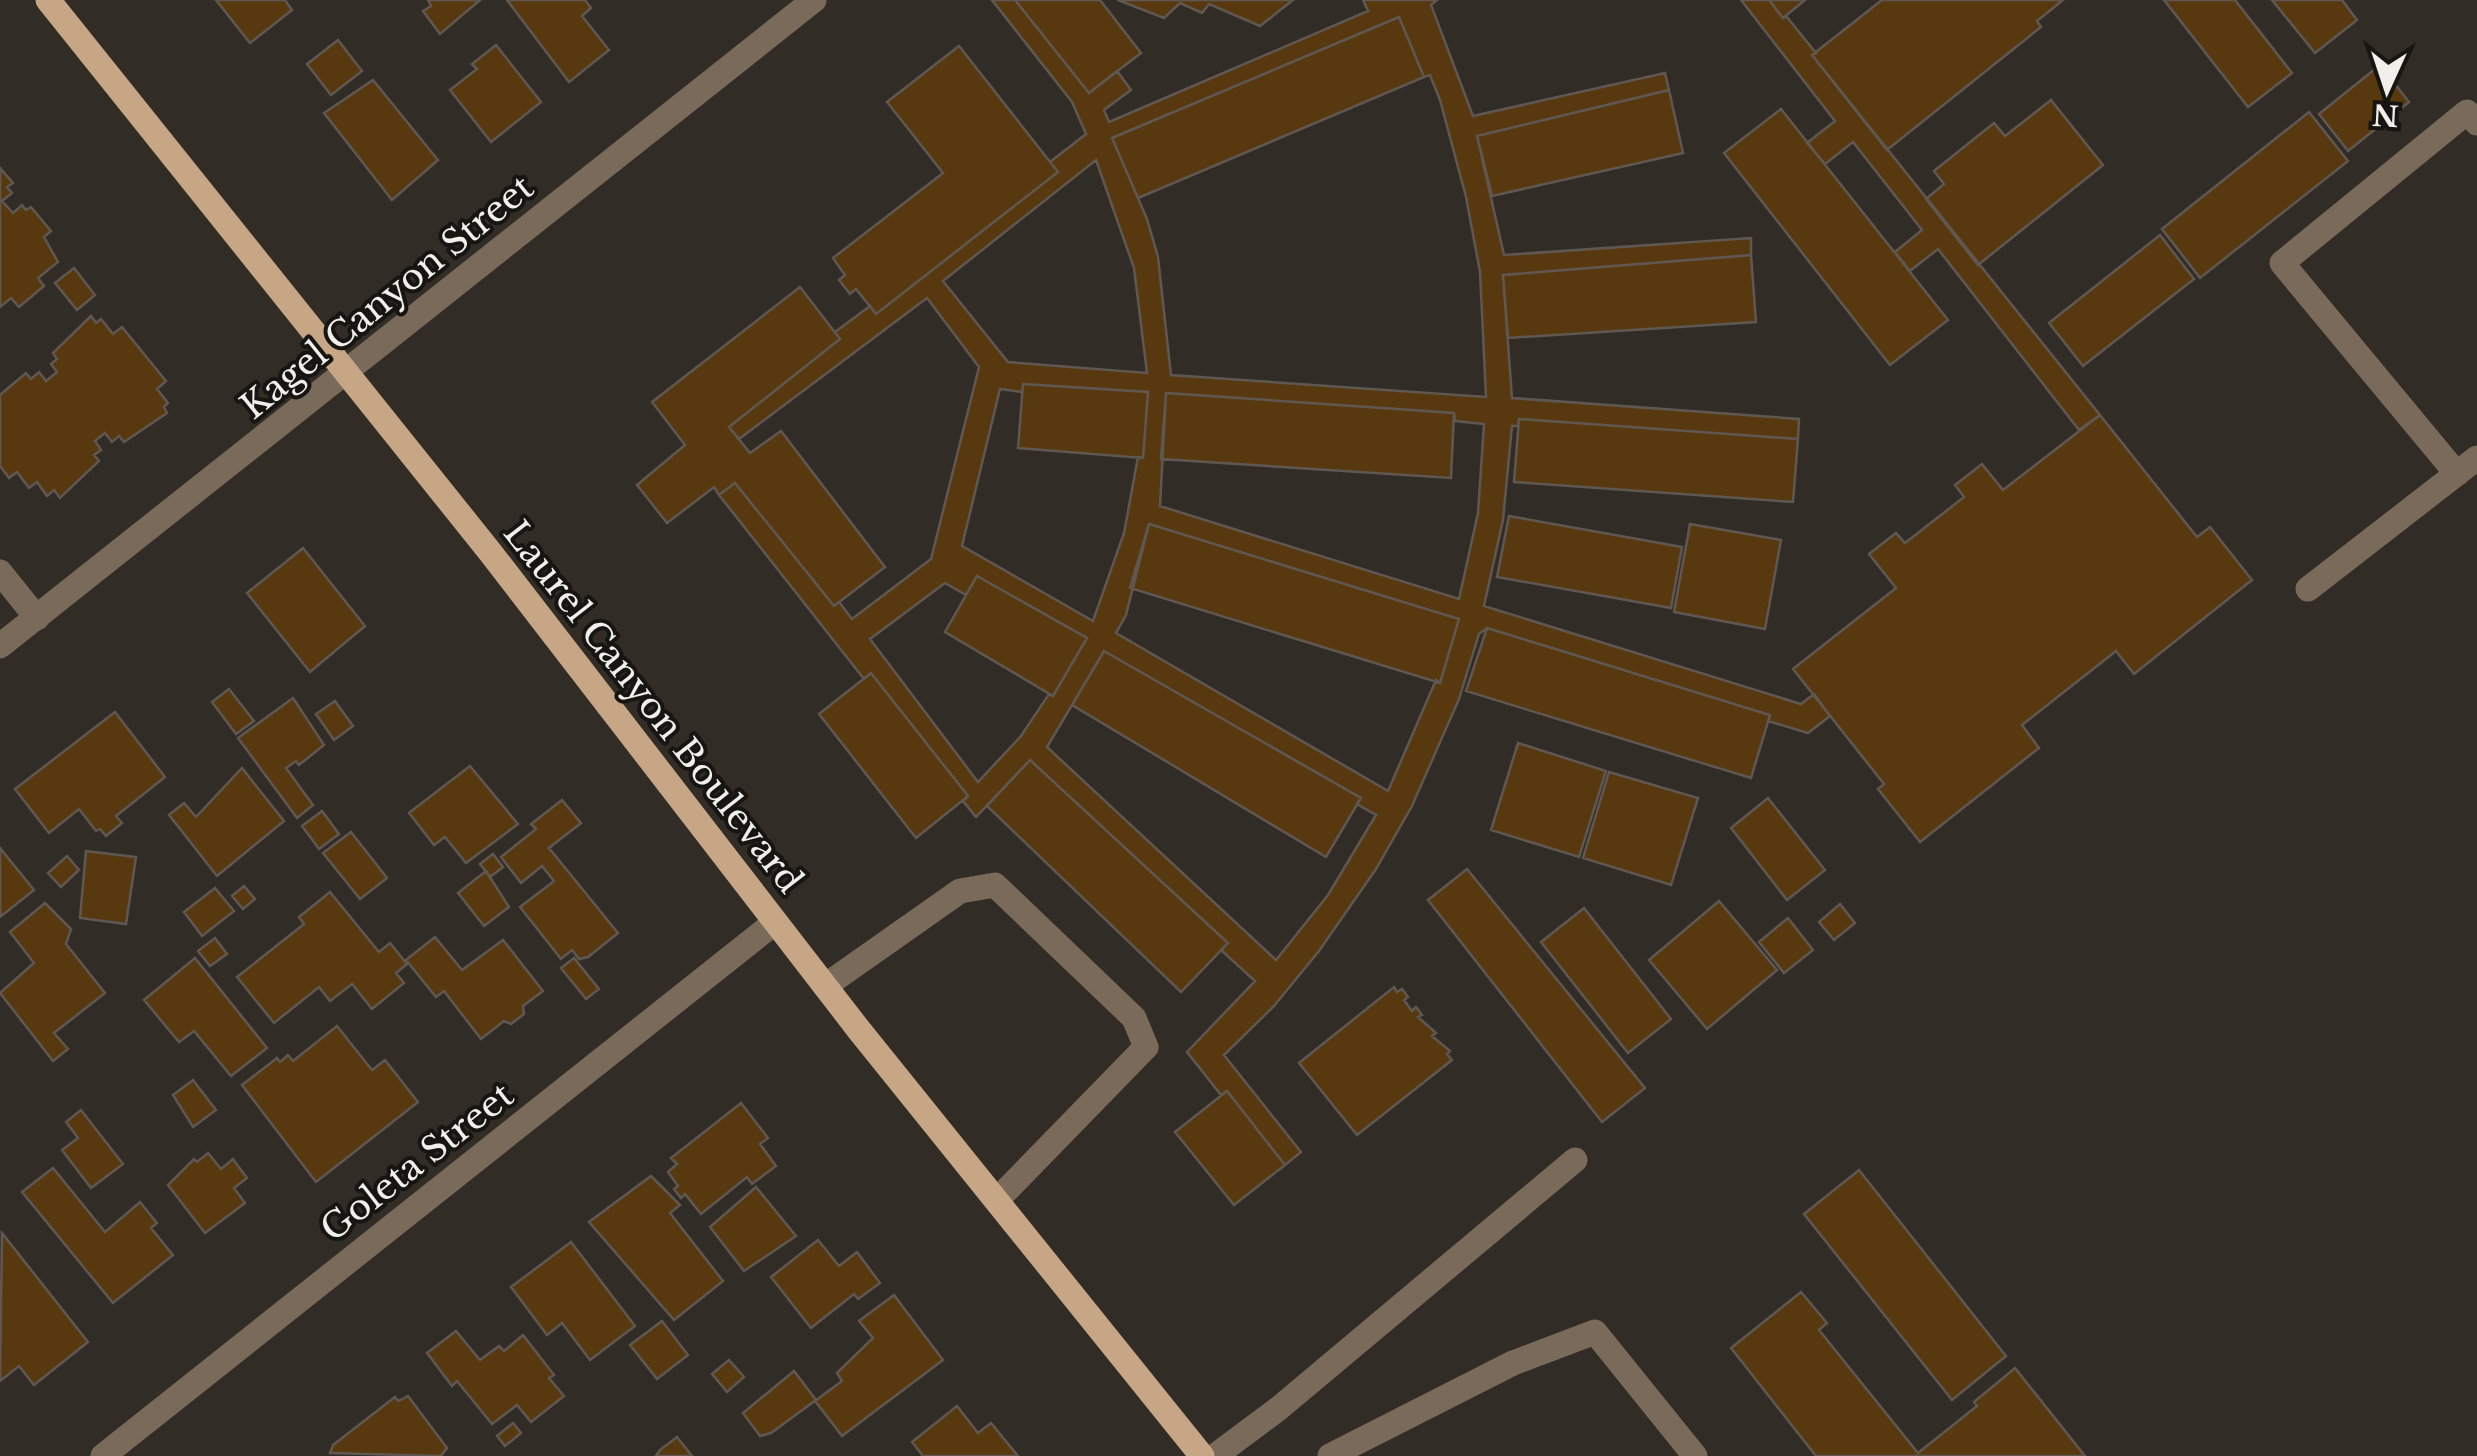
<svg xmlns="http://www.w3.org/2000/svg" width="2477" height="1456" viewBox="0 0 2477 1456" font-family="'Libre Baskerville',serif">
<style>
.building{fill:#58390f;stroke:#5f5852;stroke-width:2.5;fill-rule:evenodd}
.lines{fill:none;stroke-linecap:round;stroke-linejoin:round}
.minor{stroke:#796a59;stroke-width:25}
.major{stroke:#c6a684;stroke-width:25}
.labels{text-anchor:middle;stroke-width:8;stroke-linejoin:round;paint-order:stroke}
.street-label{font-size:35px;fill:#f2eeea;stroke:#171512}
</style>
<rect width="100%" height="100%" fill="#312c26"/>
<path class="building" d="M 216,0 L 285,0 L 292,10 L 250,43 Z
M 480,0 L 440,34 L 423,11 L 431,6 L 428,0 Z
M 507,0 L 585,0 L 591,8 L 582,16 L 609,50 L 569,82 Z
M 992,0 L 1015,0 L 1089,93 L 1117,71 L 1131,90 L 1104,110 L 1109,122 L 1368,11 L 1363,0 L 1437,0 L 1431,5 L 1473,116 L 1665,73 L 1669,90 L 1477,136 L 1504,255 L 1751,238 L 1751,255 L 1503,275 L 1512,398 L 1799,419 L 1798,439 L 1519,419 L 1518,426 L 1512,426 L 1503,520 L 1484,606 L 1801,704 L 1814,694 L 1830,716 L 1808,733 L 1768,721 L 1770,715 L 1487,628 L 1479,634 L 1459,699 L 1412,806 L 1376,869 L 1319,951 L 1274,1006 L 1224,1055 L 1301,1152 L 1285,1165 L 1227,1091 L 1221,1095 L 1187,1052 L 1255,981 L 1221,950 L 1228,943 L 1030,760 L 976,817 L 963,801 L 968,796 L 871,673 L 864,679 L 719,495 L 735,483 L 834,606 L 839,602 L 852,619 L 931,559 L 979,367 L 927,298 L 739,439 L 729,427 L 840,339 L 835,332 L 870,306 L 876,314 L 1058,172 L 1050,162 L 1086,134 L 1072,102 ZM 1399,17 L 1424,77 L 1430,75 L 1440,100 L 1466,197 L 1480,272 L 1486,397 L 1171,375 L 1158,257 L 1147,219 L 1112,138 ZM 1096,160 L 1134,268 L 1147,373 L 1008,362 L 943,281 ZM 1023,384 L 1148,392 L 1143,458 L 1138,457 L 1124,533 L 1093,621 L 962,546 L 1000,389 L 1022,392 ZM 1166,393 L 1454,413 L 1455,421 L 1484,424 L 1478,513 L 1459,599 L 1160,506 ZM 1149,524 L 1459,619 L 1440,683 L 1436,680 L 1388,791 L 1116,633 L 1126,615 ZM 977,576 L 1087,638 L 1053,696 L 1049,694 L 1021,736 L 978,782 L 870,639 L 945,583 L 966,595 ZM 1104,651 L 1361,798 L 1357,804 L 1376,815 L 1328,895 L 1276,960 L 1047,747 Z
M 1015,0 L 1100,0 L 1141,53 L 1089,93 Z
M 1118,0 L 1117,0 L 1293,0 L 1260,26 L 1209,4 L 1202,13 L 1180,3 L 1164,18 Z
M 1741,0 L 1769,0 L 1783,18 L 1786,16 L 1816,53 L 1812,55 L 2100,415 L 2079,430 L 1938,249 L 1910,271 L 1895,252 L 1922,230 L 1853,142 L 1825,164 L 1807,143 L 1835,121 Z
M 1769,0 L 1805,0 L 1783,18 Z
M 1882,0 L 2063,0 L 2037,21 L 2041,27 L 1887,150 L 1812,55 Z
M 2164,0 L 2235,0 L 2292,73 L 2248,107 Z
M 2272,0 L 2342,0 L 2357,20 L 2315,53 Z
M 1399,17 L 1424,77 L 1138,198 L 1112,138 Z
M 338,40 L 362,71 L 331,95 L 307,64 Z
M 496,45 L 541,102 L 491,142 L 450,90 L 477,69 L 472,64 Z
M 959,46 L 1058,172 L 876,314 L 856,289 L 850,294 L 839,280 L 845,275 L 833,258 L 943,173 L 887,102 Z
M 2380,65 L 2409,102 L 2348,151 L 2319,114 Z
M 373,80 L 438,160 L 392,200 L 324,113 Z
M 1669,90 L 1683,153 L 1492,196 L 1477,136 Z
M 2051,100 L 2103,165 L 1978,265 L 1926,199 L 1944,184 L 1934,171 L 1994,123 L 2005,136 Z
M 1781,109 L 1948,320 L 1890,365 L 1724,153 Z
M 2309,112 L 2348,161 L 2200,278 L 2162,229 Z
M 0,168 L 13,183 L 7,187 L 12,193 L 2,201 L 13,213 L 22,205 L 26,210 L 31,207 L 51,231 L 44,237 L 58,262 L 38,278 L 44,286 L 19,307 L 11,298 L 0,307 Z
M 2160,235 L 2194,279 L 2083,366 L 2049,323 Z
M 1751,255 L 1756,322 L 1508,338 L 1503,275 Z
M 74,268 L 95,295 L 77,310 L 55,283 Z
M 800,287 L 840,339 L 729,427 L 750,453 L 781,431 L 885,567 L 834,606 L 735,483 L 719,495 L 714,487 L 667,523 L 637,485 L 685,445 L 652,402 Z
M 91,316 L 96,323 L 101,319 L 113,334 L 122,327 L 166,381 L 157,389 L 168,403 L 164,407 L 167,413 L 124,442 L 119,436 L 112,442 L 105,433 L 95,441 L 101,450 L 94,455 L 99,461 L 60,498 L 54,490 L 47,496 L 37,482 L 29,488 L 17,472 L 9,478 L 0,466 L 0,395 L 26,373 L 31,379 L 39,372 L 46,381 L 57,372 L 51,364 L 57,359 L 53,353 Z
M 1023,384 L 1148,392 L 1143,458 L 1018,448 Z
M 1166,393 L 1454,413 L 1451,478 L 1161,459 Z
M 2100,415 L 2197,537 L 2210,527 L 2252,580 L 2134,674 L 2116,651 L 2022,725 L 2039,748 L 1920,842 L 1878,789 L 1884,784 L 1793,669 L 1896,588 L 1869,554 L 1896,533 L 1905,543 L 1964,497 L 1955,485 L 1982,464 L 2003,490 Z
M 1519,419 L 1798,439 L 1793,502 L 1514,482 Z
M 1509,516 L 1682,547 L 1671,608 L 1497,577 Z
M 1149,524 L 1459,619 L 1440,683 L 1130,588 Z
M 1690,524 L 1781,540 L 1765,629 L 1674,612 Z
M 303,548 L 365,626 L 310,672 L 247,593 Z
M 977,576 L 1087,638 L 1053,696 L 945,632 Z
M 1487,628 L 1770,715 L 1751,778 L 1466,691 Z
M 1104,651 L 1361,798 L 1326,857 L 1072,705 Z
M 871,673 L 968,796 L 916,838 L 819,714 Z
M 229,689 L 254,721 L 236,734 L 212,702 Z
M 293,698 L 324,745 L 299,765 L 296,761 L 286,768 L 313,805 L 297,818 L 238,738 Z
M 335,701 L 353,726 L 334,740 L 316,714 Z
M 115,712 L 165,777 L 116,816 L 122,823 L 106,836 L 100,829 L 96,831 L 79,809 L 49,833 L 15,789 Z
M 1518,743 L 1606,771 L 1579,857 L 1491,830 Z
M 1030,760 L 1228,943 L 1181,992 L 987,806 Z
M 470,766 L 518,824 L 466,863 L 445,837 L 434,845 L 409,813 Z
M 242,768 L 284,821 L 217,876 L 169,815 L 184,803 L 196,817 Z
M 1609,772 L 1698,798 L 1671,885 L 1583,858 Z
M 1768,798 L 1825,870 L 1787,900 L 1731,828 Z
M 562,800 L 581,823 L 549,848 L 618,933 L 588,957 L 579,959 L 572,950 L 561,959 L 520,907 L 554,881 L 542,866 L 521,883 L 501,857 L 536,829 L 531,824 Z
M 322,811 L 339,834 L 319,849 L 302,826 Z
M 351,832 L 387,878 L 360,899 L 323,853 Z
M 0,848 L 34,890 L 0,917 Z
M 86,851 L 136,857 L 126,924 L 80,918 Z
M 493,854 L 503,867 L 490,877 L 480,864 Z
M 67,856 L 79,870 L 61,887 L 48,873 Z
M 1467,869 L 1645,1088 L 1602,1122 L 1428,900 Z
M 486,871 L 509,907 L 484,926 L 458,893 Z
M 244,886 L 255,899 L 243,909 L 232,896 Z
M 215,888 L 234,911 L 202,936 L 184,912 Z
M 330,892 L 379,952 L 390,943 L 407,964 L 396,973 L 404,983 L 372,1009 L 352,984 L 330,1001 L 319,987 L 274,1023 L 237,977 L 304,924 L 299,917 Z
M 1719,901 L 1777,970 L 1707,1029 L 1649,960 Z
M 45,903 L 71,929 L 66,944 L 105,993 L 54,1033 L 68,1049 L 53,1061 L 0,993 L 34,963 L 10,932 Z
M 1840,904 L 1855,923 L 1834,940 L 1819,922 Z
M 1584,908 L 1671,1019 L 1628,1053 L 1541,942 Z
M 1788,918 L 1813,950 L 1784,973 L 1759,942 Z
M 435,937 L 462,970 L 503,940 L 543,991 L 523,1006 L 524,1014 L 511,1024 L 504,1021 L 481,1039 L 444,991 L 436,997 L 406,960 Z
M 215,938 L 227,954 L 210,966 L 198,951 Z
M 195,958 L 267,1048 L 231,1076 L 194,1031 L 179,1042 L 144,1000 Z
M 574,958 L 599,989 L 586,999 L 561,968 Z
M 1394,987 L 1397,992 L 1402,989 L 1408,997 L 1404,1000 L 1412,1011 L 1416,1007 L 1422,1015 L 1418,1017 L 1436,1033 L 1432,1036 L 1450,1051 L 1447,1054 L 1452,1060 L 1357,1135 L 1299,1063 Z
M 337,1026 L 372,1070 L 385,1060 L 418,1102 L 316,1182 L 242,1085 L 277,1058 L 280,1062 L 288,1055 L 293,1061 Z
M 193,1080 L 216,1110 L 193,1127 L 173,1095 Z
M 1227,1091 L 1285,1165 L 1234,1205 L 1175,1132 Z
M 741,1103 L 768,1138 L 760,1144 L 776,1166 L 752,1184 L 747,1177 L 701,1214 L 685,1194 L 681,1198 L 674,1189 L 678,1186 L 668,1172 L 677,1164 L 671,1158 Z
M 81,1110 L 123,1164 L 91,1188 L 62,1150 L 78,1138 L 66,1122 Z
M 208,1153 L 221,1169 L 233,1159 L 247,1178 L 234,1188 L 245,1203 L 205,1233 L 168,1185 L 194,1159 L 197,1162 Z
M 53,1168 L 105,1232 L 140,1202 L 157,1223 L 151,1228 L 173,1255 L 113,1303 L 22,1192 Z
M 1859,1170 L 2006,1356 L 1952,1400 L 1804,1214 Z
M 651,1176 L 680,1205 L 670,1213 L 723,1281 L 674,1320 L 589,1222 Z
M 756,1187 L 796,1236 L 744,1271 L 710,1227 Z
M 2,1233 L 88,1342 L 34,1385 L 19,1366 L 0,1381 Z
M 818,1240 L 839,1266 L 857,1252 L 880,1283 L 858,1299 L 854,1294 L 811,1328 L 771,1277 Z
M 571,1242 L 635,1326 L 590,1360 L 562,1323 L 547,1335 L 511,1287 Z
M 1801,1292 L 1827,1323 L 1819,1330 L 1918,1453 L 1977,1406 L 1974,1402 L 2015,1368 L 2085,1456 L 1816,1456 L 1731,1348 Z
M 894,1295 L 943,1360 L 842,1436 L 815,1401 L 842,1381 L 837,1373 L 873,1338 L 859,1321 Z
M 662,1321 L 688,1355 L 657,1379 L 630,1345 Z
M 456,1331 L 480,1360 L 499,1346 L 504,1351 L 523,1335 L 554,1375 L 549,1378 L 564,1396 L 531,1422 L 517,1405 L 492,1424 L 457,1381 L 452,1386 L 427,1353 Z
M 729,1360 L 744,1377 L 727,1392 L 712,1374 Z
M 794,1371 L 816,1400 L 771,1433 L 760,1436 L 743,1413 Z
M 408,1396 L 447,1448 L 441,1456 L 330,1453 L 333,1445 L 395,1397 L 398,1401 Z
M 957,1406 L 978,1433 L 991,1423 L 1018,1456 L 923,1456 L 912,1442 Z
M 513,1423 L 521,1433 L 505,1446 L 497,1436 Z
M 677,1437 L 692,1456 L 656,1456 L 660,1450 Z"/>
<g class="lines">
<path class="minor" d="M 2457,474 L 2282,263 L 2467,112 L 2477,123
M 0,572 L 37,618
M 2308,589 L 2477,458
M 0,646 L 814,0
M 825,986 L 960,891 L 995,885 L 1134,1018 L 1146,1047 L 997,1200
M 103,1456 L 774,923
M 1215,1456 L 1278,1409 L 1575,1160
M 1330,1456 L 1513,1363 L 1595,1332 L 1695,1456"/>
<path class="major" d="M 48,0 L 490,552 L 859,1030 L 1202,1456"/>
</g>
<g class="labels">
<g class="street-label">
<text transform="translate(387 297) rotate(-39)" y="12">Kagel Canyon Street</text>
<text transform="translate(653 707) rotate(52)" y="12">Laurel Canyon Boulevard</text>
<text transform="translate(417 1162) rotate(-38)" y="12">Goleta Street</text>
</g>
</g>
<g transform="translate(2387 90) rotate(183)" stroke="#171512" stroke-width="8" paint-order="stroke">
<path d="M0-8L18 38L0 25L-18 38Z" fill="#f2eeea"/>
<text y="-15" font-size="28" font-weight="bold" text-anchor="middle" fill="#f2eeea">N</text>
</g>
</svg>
